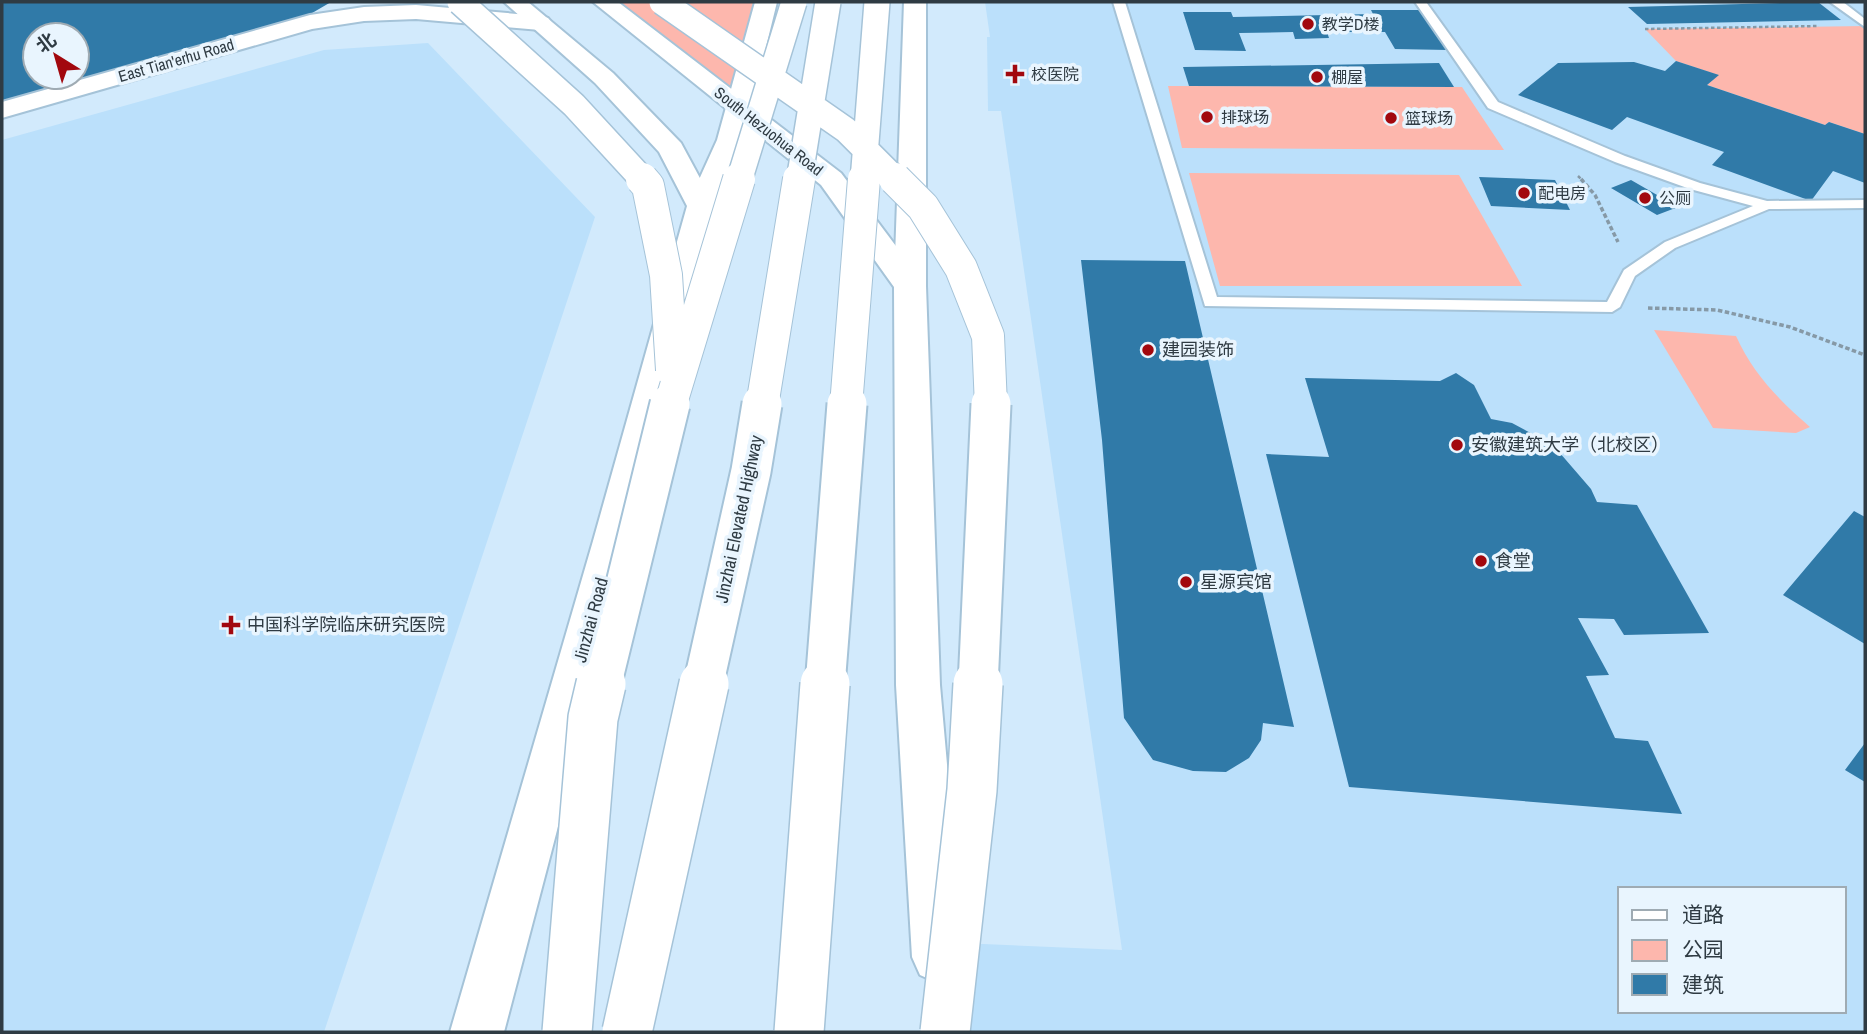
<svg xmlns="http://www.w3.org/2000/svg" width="1867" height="1034" viewBox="0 0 1867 1034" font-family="'Archivo Narrow','Noto Sans SC',sans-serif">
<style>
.built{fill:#bbe0fb;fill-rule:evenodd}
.green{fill:#fdb7ad}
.building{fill:#307aa8;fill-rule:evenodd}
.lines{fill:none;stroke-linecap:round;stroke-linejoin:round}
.lane-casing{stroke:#a5c3d8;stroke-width:4}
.secondary-casing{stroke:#a5c3d8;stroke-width:4}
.primary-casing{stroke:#a5c3d8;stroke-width:4}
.highway-casing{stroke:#a5c3d8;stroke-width:4}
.path-far1{stroke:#8699a6;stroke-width:2.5;stroke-dasharray:3.5 2.5;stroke-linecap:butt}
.path{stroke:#8699a6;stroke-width:3.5;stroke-dasharray:4.5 2.5;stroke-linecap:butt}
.lane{fill:#fff;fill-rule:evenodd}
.secondary{fill:#fff;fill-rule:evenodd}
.primary{fill:#fff;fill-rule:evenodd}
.highway{fill:#fff;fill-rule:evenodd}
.highway-bridge-far3-casing{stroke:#a5c3d8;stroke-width:28;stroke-linecap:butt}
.highway-bridge-far2-casing{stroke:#a5c3d8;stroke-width:34;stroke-linecap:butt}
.highway-bridge-far1-casing{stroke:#a5c3d8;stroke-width:43;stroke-linecap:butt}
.highway-bridge-casing{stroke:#a5c3d8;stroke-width:52;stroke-linecap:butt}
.highway-bridge-far3{stroke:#fff;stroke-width:25}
.highway-bridge-far2{stroke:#fff;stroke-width:32}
.highway-bridge-far1{stroke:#fff;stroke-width:39}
.highway-bridge{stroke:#fff;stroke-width:49}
.poi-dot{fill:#a2080e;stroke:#e9f5fe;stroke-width:2.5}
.labels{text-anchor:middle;stroke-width:7;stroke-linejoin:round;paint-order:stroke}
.far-poi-label{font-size:16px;fill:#2f3b43;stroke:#e9f5fe;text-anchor:start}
.far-street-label{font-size:16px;fill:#2f3b43;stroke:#e9f5fe}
.poi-label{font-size:18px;fill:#2f3b43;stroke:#e9f5fe;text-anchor:start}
.street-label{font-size:18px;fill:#2f3b43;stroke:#e9f5fe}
</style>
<rect width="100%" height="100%" fill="#d2eafc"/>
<path class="built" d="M 985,2 L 1865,2 L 1865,1032 L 944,1032 L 937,942 L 1122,950 L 1001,111 L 988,111 L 987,37 L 990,37 ZM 1620,889 L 1844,889 L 1844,1011 L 1620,1011 Z
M 428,43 L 595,217 L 324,1032 L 2,1032 L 2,140 L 324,50 Z"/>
<path class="green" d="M 604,2 L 766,2 L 739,109 Z
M 1865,26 L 1865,134 L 1829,122 L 1825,125 L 1707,85 L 1718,75 L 1676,61 L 1645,29 Z
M 1168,86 L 1462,87 L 1504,150 L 1182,148 Z
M 1189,173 L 1459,175 L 1522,286 L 1220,286 Z
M 1654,330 L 1736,336 C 1753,374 1779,400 1810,427 L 1796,433 L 1713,428 Z"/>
<path class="building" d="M 2,2 L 331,2 L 283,30 L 2,102 ZM 35,35 L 77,35 L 77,77 L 35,77 Z
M 1818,2 L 1841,20 L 1647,24 L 1628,7 Z
M 1371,10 L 1421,10 L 1448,50 L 1395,49 L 1385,32 L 1327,32 L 1329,38 L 1295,39 L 1293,32 L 1239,33 L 1246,51 L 1195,50 L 1183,12 L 1231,12 L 1233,17 L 1373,14 Z
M 1676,61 L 1719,75 L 1707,85 L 1825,125 L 1829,122 L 1865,134 L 1865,183 L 1833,171 L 1811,201 L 1712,165 L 1724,152 L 1627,117 L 1612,130 L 1518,95 L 1558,63 L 1634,62 L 1665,71 Z
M 1439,63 L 1454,87 L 1189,86 L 1183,67 Z
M 1479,177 L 1555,180 L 1570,210 L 1491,206 Z
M 1631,180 L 1678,207 L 1657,215 L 1611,188 Z
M 1081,260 L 1185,261 L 1294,727 L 1263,723 L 1261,740 L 1249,758 L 1226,772 L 1193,771 L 1153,760 L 1124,718 L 1102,440 Z
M 1456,373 L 1474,385 L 1491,419 L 1512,423 L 1553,445 L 1591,489 L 1597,502 L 1637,505 L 1709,633 L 1624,635 L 1614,619 L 1578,618 L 1609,675 L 1586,676 L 1615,738 L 1648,741 L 1682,814 L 1349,787 L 1266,454 L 1329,457 L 1305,378 L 1440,381 Z
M 1854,511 L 1865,517 L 1865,644 L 1783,595 Z
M 1865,743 L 1865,782 L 1845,770 Z"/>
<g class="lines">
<g class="lane-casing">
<path id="lane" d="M 1113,2 L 1125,2 L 1217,297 L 1607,302 L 1624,270 L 1665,242 L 1753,206 L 1690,189 L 1615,162 L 1488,108 L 1415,2 L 1426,2 L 1498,102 L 1625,156 L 1700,183 L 1767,201 L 1865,200 L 1865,208 L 1769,209 L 1675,248 L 1635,276 L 1620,307 L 1612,312 L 1205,306 Z
M 1830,2 L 1843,2 L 1865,19 L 1865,27 Z"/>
</g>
<g class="secondary-casing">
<path id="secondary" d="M 416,5 L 540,16 L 548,18 L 552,23 L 548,28 L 540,30 L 416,19 L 364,21 L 312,29 L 2,118 L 2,102 L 310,15 L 364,7 Z"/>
</g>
<g class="primary-casing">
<path id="primary" d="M 504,2 L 528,2 L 613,73 L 681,143 L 715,206 L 633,541 L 504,1032 L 450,1032 L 593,541 L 687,206 L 659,152 L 595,83 Z
M 593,2 L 618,2 L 841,173 L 926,286 L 940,685 L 964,957 L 956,975 L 938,983 L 920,975 L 912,957 L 896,685 L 894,287 L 821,185 Z"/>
</g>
<g class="highway-casing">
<path id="highway" d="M 755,2 L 777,2 L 743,140 L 711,212 L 701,215 L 691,212 L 687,206 L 717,140 Z
M 904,2 L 926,2 L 926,286 L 921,293 L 910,296 L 899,293 L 894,286 Z"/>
</g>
<path class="path-far1" d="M 1645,29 L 1819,26
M 1578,176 L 1583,181"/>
<path class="path" d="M 1581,179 L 1595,195 L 1618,242
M 1648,308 L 1717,310 L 1790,327 L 1865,355"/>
<use href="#lane" class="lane"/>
<use href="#secondary" class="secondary"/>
<use href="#primary" class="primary"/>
<use href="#highway" class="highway"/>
<g class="highway-bridge-far3-casing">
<path id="highway-bridge-far3" d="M 460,2 L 574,105 L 644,181
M 662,2 L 846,130 L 897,181
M 739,181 L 794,2
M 799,181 L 828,2
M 863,181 L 877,2"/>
</g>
<g class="highway-bridge-far2-casing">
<path id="highway-bridge-far2" d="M 642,179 L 648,186 L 666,275 L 672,370
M 895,179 L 923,207 L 961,268 L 988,336 L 991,406
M 670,406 L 739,179
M 762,406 L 799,179
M 846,406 L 864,179"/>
</g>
<g class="highway-bridge-far1-casing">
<path id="highway-bridge-far1" d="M 601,686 L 670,404
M 703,686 L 751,471 L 762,404
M 825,686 L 847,404
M 978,686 L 991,404"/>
</g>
<g class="highway-bridge-casing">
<path id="highway-bridge" d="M 567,1032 L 593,718 L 601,684
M 627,1032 L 704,684
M 799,1032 L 825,684
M 945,1032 L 972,790 L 978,684"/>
</g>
<use href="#highway-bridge-far3" class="highway-bridge-far3"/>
<use href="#highway-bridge-far2" class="highway-bridge-far2"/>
<use href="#highway-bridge-far1" class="highway-bridge-far1"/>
<use href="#highway-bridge" class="highway-bridge"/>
</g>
<g class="poi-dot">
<circle cx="1308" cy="24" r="7"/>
<path d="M1011.5 63.5h7v7h7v7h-7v7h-7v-7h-7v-7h7z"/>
<circle cx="1317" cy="77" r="7"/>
<circle cx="1207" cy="117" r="7"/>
<circle cx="1391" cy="118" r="7"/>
<circle cx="1524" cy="193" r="7"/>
<circle cx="1645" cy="198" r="7"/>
<circle cx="1148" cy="350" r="7"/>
<circle cx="1457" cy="445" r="7"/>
<circle cx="1481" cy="561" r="7"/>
<circle cx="1186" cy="582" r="7"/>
<path d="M227.5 614.5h7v7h7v7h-7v7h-7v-7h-7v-7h7z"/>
</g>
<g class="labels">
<g class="far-poi-label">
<text x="1322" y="30">教学D楼</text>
<text x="1031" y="80">校医院</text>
<text x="1331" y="83">棚屋</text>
<text x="1221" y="123">排球场</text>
<text x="1405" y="124">篮球场</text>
<text x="1538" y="199">配电房</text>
<text x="1659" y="204">公厕</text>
</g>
<g class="far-street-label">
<text transform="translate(176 60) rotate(-16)" y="6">East Tian'erhu Road</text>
<text transform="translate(769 131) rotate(38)" y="6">South Hezuohua Road</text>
</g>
<g class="poi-label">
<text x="1162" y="356">建园装饰</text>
<text x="1471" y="451">安徽建筑大学（北校区）</text>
<text x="1495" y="567">食堂</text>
<text x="1200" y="588">星源宾馆</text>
<text x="247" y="631">中国科学院临床研究医院</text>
</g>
<g class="street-label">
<text transform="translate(739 519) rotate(-78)" y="6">Jinzhai Elevated Highway</text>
<text transform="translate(591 620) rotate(-75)" y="6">Jinzhai Road</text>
</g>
</g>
<rect width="1867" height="1034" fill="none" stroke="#2f3b43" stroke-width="7"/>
<rect x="1618" y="887" width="228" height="126" fill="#e9f5fe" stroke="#9fabb3" stroke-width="2"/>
<rect x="1632" y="910" width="35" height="10" fill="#ffffff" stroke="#9fabb3" stroke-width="2"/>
<text x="1682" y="922" font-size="21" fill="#2f3b43">道路</text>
<rect x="1632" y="940" width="35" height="21" fill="#fdb7ad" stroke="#9fabb3" stroke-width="2"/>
<text x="1682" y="957" font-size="21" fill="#2f3b43">公园</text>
<rect x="1632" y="974" width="35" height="21" fill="#307aa8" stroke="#9fabb3" stroke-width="2"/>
<text x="1682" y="992" font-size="21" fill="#2f3b43">建筑</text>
<g transform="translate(56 56) rotate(323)"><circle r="33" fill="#e9f5fe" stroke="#9fabb3" stroke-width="2"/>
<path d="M0-5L12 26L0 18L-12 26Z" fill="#a2080e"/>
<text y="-10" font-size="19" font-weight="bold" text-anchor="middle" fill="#2f3b43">北</text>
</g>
</svg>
